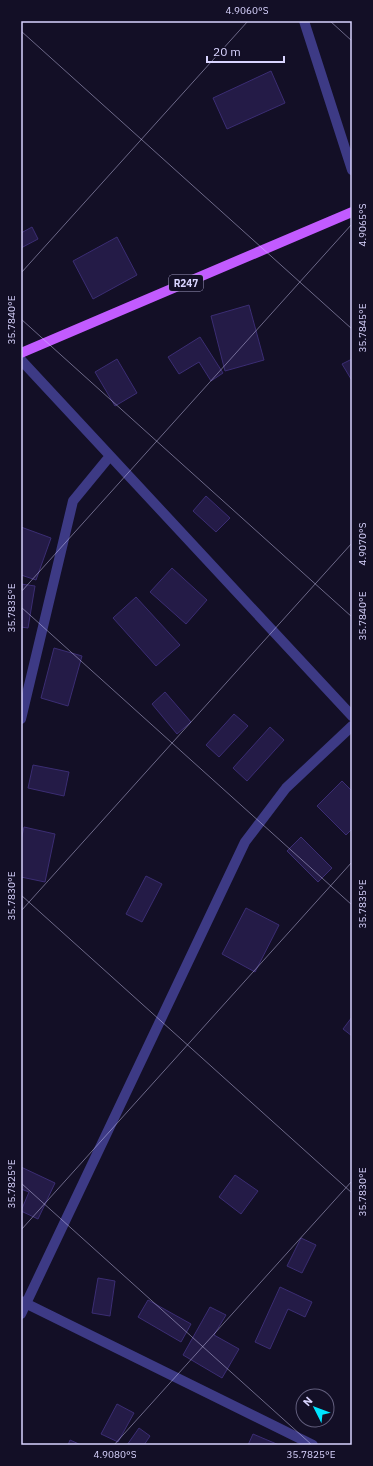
<svg xmlns="http://www.w3.org/2000/svg" width="373" height="1466" viewBox="0 0 373 1466" font-family="'IBM Plex Sans',sans-serif">
<style>
.building{fill:#241b47;stroke:#3b2d73}
.lines{fill:none;stroke-linecap:round;stroke-linejoin:round}
.minor{stroke:#3d3a85;stroke-width:10}
.primary{stroke:#c25bff;stroke-width:10}
.ticks{fill:none;stroke:#d9d4ff;stroke-width:1;stroke-opacity:0.45}
.labels{text-anchor:middle;stroke-width:4;stroke-linejoin:round;paint-order:stroke}
.shield{fill:#130f26;stroke:#9e99be;stroke-width:1}
.shield-label{font-size:10px;font-weight:bold;fill:#d9d4ff}
.neatline{fill:none;stroke:#d9d4ff;stroke-width:1.5}
.ticks-label{font-size:10px;text-anchor:middle;fill:#d9d4ff}
</style>
<rect width="100%" height="100%" fill="#130f26"/>
<path class="building" d="M 271,71 L 285,103 L 227,129 L 213,98 Z
M 32,227 L 38,239 L 21,248 L 21,233 Z
M 117,237 L 137,275 L 93,299 L 73,261 Z
M 249,305 L 264,360 L 225,371 L 211,316 Z
M 200,337 L 223,373 L 211,381 L 199,362 L 179,374 L 168,357 Z
M 117,359 L 137,393 L 115,406 L 95,372 Z
M 352,359 L 352,378 L 351,379 L 342,364 Z
M 206,496 L 230,518 L 216,532 L 193,511 Z
M 21,527 L 51,538 L 36,580 L 21,575 Z
M 172,568 L 207,600 L 186,624 L 150,592 Z
M 21,584 L 35,586 L 28,628 L 21,627 Z
M 136,597 L 180,645 L 156,666 L 113,618 Z
M 54,648 L 82,656 L 68,706 L 41,698 Z
M 165,692 L 191,722 L 177,734 L 152,704 Z
M 234,714 L 248,726 L 219,757 L 206,745 Z
M 270,727 L 284,740 L 247,781 L 233,768 Z
M 33,765 L 69,772 L 64,796 L 28,788 Z
M 342,781 L 352,791 L 352,829 L 346,835 L 317,806 Z
M 24,827 L 55,834 L 45,882 L 21,877 L 21,840 Z
M 301,837 L 332,868 L 318,882 L 287,851 Z
M 146,876 L 162,884 L 142,922 L 126,914 Z
M 246,908 L 279,925 L 255,972 L 222,954 Z
M 352,1017 L 352,1036 L 343,1029 Z
M 21,1167 L 55,1183 L 38,1219 L 21,1211 L 29,1192 L 21,1189 Z
M 235,1175 L 258,1191 L 241,1214 L 219,1197 Z
M 301,1238 L 316,1245 L 302,1273 L 287,1266 Z
M 98,1278 L 115,1281 L 110,1316 L 92,1313 Z
M 280,1287 L 312,1302 L 305,1317 L 288,1309 L 270,1349 L 255,1342 Z
M 148,1300 L 191,1324 L 181,1342 L 138,1317 Z
M 210,1307 L 226,1315 L 214,1335 L 239,1349 L 222,1378 L 183,1355 Z
M 117,1404 L 134,1413 L 118,1442 L 101,1434 Z
M 139,1428 L 150,1436 L 144,1445 L 127,1445 Z
M 253,1434 L 279,1445 L 248,1445 Z
M 70,1440 L 81,1445 L 68,1445 Z"/>
<g class="lines">
<path class="minor" d="M 304,21 L 352,170
M 21,360 L 352,716
M 21,719 L 73,501 L 110,456
M 21,1301 L 313,1445
M 21,1314 L 245,842 L 286,788 L 352,726"/>
<path class="primary" d="M 21,353 L 352,212"/>
</g>
<path class="ticks" d="M 330,21 L 352,41M 21,31 L 352,329M 21,273 L 248,21M 21,319 L 352,617M 21,592 L 352,224M 21,607 L 352,905M 21,895 L 352,1193M 21,911 L 352,543M 21,1183 L 312,1445M 21,1230 L 352,862M 114,1445 L 352,1181"/>
<g class="labels">
<rect class="shield" x="169" y="275" width="34" height="16" rx="3"/>
<g class="shield-label">
<text x="186" y="287">R247</text>
</g>
</g>
<rect width="373" height="1466" fill="none" stroke="#130f26" stroke-width="44"/>
<g transform="translate(315 1408) rotate(312)"><circle r="19" fill="#130f26" stroke="#625e7d"/>
<path d="M0-3L7 15L0 10L-7 15Z" fill="#00e5ff"/>
<text y="-6" font-size="11" font-weight="bold" text-anchor="middle" fill="#d9d4ff">N</text>
</g>
<path d="M207 56v6h77v-6" fill="none" stroke="#d9d4ff" stroke-width="2"/>
<text x="213" y="56" font-size="12" fill="#d9d4ff" stroke="#130f26" stroke-width="3" paint-order="stroke">20 m</text>
<rect x="22" y="22" width="329" height="1422" class="neatline"/>
<g class="ticks-label">
<text x="247" y="14">4.9060°S</text>
<text transform="translate(362 225) rotate(-90)" y="4">4.9065°S</text>
<text transform="translate(11 320) rotate(-90)" y="4">35.7840°E</text>
<text transform="translate(362 328) rotate(-90)" y="4">35.7845°E</text>
<text transform="translate(362 544) rotate(-90)" y="4">4.9070°S</text>
<text transform="translate(11 608) rotate(-90)" y="4">35.7835°E</text>
<text transform="translate(362 616) rotate(-90)" y="4">35.7840°E</text>
<text transform="translate(11 896) rotate(-90)" y="4">35.7830°E</text>
<text transform="translate(362 904) rotate(-90)" y="4">35.7835°E</text>
<text transform="translate(11 1184) rotate(-90)" y="4">35.7825°E</text>
<text transform="translate(362 1192) rotate(-90)" y="4">35.7830°E</text>
<text x="115" y="1458">4.9080°S</text>
<text x="311" y="1458">35.7825°E</text>
</g>
</svg>
